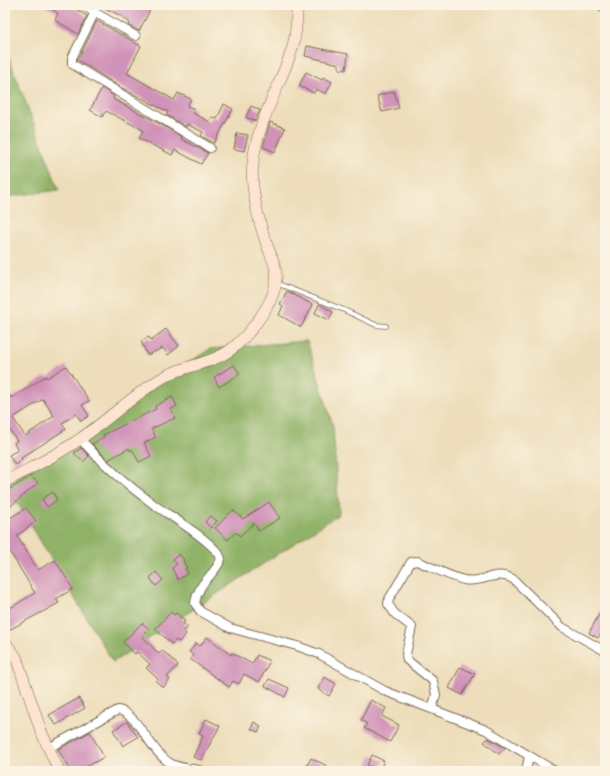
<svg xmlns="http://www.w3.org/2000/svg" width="610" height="776" viewBox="0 0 610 776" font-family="'Patrick Hand',sans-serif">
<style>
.forest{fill:#90b267;stroke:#666e42}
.building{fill:#d092b8;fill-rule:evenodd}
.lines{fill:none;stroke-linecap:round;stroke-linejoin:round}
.service-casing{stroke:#796955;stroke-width:5.5}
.minor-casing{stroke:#796955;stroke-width:10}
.secondary-casing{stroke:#796955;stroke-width:12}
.service{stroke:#fff;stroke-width:4}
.minor{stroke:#fff;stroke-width:8}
.secondary{stroke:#fde4d0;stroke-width:11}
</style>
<rect width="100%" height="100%" fill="#fcf5e5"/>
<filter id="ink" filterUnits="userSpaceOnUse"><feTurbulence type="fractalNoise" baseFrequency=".025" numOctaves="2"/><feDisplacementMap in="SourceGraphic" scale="8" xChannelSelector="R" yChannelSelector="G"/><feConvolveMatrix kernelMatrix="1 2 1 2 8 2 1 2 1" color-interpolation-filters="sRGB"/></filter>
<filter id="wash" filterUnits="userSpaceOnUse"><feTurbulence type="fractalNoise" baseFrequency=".012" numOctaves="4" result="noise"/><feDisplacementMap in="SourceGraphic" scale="16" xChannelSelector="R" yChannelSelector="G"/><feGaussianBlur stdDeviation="0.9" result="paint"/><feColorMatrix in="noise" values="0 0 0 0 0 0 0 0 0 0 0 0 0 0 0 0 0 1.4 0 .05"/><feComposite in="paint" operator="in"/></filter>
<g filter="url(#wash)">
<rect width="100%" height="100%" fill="#edddba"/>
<path class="forest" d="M 5,48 L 59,190 L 5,197 Z
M 307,341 L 333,426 L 339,514 L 113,662 L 5,482 L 210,349 Z"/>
<g id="blocks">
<path class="building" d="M 43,5 L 69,5 L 87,16 L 78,34 L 55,20 L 58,13 Z
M 99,5 L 142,5 L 150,10 L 139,31 L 129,26 L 130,23 L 123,17 Z
M 97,21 L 141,46 L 127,73 L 174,100 L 178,93 L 191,99 L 187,106 L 195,109 L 193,113 L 210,122 L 212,117 L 217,119 L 224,104 L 233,109 L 214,143 L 201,136 L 203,132 L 187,124 L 186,127 L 167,115 L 168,112 L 120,87 L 78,60 Z
M 307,46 L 348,54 L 346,70 L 339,69 L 339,64 L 305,56 Z
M 306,72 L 322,80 L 323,77 L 332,82 L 326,94 L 316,89 L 314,93 L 299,86 Z
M 102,88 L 114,96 L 113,99 L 162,125 L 182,137 L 181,139 L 208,153 L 201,164 L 175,150 L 172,155 L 139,138 L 143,130 L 106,111 L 102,117 L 90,110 Z
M 394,91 L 399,108 L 382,112 L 377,96 Z
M 251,106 L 260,110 L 255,121 L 246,117 Z
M 270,122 L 285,128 L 275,152 L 263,147 Z
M 237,133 L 248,135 L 244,151 L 234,149 Z
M 287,291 L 313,305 L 301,327 L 279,315 L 283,306 L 280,304 Z
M 319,304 L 333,312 L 329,320 L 315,313 Z
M 166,329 L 179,346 L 168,355 L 163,348 L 147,355 L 141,341 L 149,337 L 151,340 Z
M 234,365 L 240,374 L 219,387 L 214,377 Z
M 66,366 L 89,401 L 82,405 L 89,416 L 81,421 L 76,414 L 62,423 L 66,429 L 21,458 L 22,460 L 15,465 L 9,455 L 18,450 L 14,443 L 17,441 L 5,423 L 5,400 L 11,396 L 12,398 L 46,376 L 47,378 ZM 43,399 L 54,416 L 25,436 L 13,418 Z
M 172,397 L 177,406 L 171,409 L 175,418 L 151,429 L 156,437 L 144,443 L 151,456 L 139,462 L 132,449 L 130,451 L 129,448 L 108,460 L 92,444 L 104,437 L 103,435 L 156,409 L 155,406 Z
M 81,448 L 89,456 L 83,462 L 74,453 Z
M 31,476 L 38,483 L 5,511 L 5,489 L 9,488 L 10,489 Z
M 53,492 L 57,500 L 47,507 L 42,499 Z
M 269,502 L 280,518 L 259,531 L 254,523 L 240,536 L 236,532 L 228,540 L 215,528 L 233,510 L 243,519 Z
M 26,508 L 36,521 L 17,536 L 38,570 L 55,560 L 73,589 L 56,599 L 59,603 L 5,632 L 5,611 L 35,593 L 5,544 L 5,521 Z
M 210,516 L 217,521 L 211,528 L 205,522 Z
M 179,554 L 184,560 L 183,561 L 187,568 L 185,569 L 188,573 L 178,580 L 172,568 L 177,564 L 173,559 Z
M 156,572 L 163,580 L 156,586 L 150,578 Z
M 605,603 L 605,626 L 598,638 L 589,633 Z
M 171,612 L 174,615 L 176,613 L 185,621 L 183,623 L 188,627 L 183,632 L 186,634 L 179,642 L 176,640 L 172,644 L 155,629 Z
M 142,623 L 149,629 L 142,636 L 159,654 L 162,650 L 178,665 L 167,677 L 170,679 L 163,688 L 156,681 L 158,679 L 146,668 L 150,664 L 137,652 L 135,654 L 123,642 Z
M 207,637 L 231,655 L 232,653 L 252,664 L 257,655 L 270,661 L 259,682 L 244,674 L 239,684 L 233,681 L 229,687 L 190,659 L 193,655 L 189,652 L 196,643 L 200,646 Z
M 460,667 L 475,674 L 462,695 L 449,688 Z
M 325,677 L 336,684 L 329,696 L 318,689 Z
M 269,679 L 289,688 L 285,697 L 265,686 Z
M 79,698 L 85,708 L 56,725 L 49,715 Z
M 371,700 L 386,708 L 382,716 L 399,725 L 390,742 L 364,728 L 367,724 L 361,720 Z
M 206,719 L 220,726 L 201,760 L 193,757 L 203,736 L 199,734 Z
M 127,722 L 138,737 L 123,746 L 113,730 Z
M 254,722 L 261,726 L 258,732 L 251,729 Z
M 90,732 L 104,757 L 79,771 L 71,771 L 58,750 Z
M 488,738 L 505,748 L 499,754 L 484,742 Z
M 372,755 L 384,761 L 379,771 L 367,765 Z
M 311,758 L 327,766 L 324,771 L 304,771 Z"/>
</g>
</g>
<g filter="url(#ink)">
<use href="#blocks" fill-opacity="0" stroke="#796955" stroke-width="1"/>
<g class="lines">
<g class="service-casing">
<path id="service" d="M 276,283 L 344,310 L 376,325 L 386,326"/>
</g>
<g class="minor-casing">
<path id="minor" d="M 82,5 L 136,36
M 600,5 L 605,8
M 95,12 L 72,58 L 72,64 L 210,148
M 80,439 C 103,464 128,486 156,506 C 175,519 205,537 219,554 L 221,559 C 214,577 199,580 195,603 L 200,611 L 230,628 L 297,646 L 319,654 L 385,691 L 486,730 L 555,771
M 432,709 L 436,695 L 433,681 L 407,660 L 406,654 L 412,627 L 395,614 L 388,604 L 389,599 L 411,562 L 417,561 C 432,567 448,576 464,580 C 483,584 495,569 513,579 L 562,627 L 605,651
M 49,748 L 118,710 C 139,714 151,754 172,764 C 182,769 194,768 203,771
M 526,771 L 529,756"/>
</g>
<g class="secondary-casing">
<path id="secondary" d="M 5,482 C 30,468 56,456 80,439 C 108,420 134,394 164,377 C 184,365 209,365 229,351 C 247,338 274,304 276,281 C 278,267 270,255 266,242 C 258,220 250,185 253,163 C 256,126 278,90 290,55 C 296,40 297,21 297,5
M 5,642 L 16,657 L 41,731 L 59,771"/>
</g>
<use href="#service" class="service"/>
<use href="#minor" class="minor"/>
<use href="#secondary" class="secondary"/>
</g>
</g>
<rect width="610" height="776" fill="none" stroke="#fcf5e5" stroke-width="20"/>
</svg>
